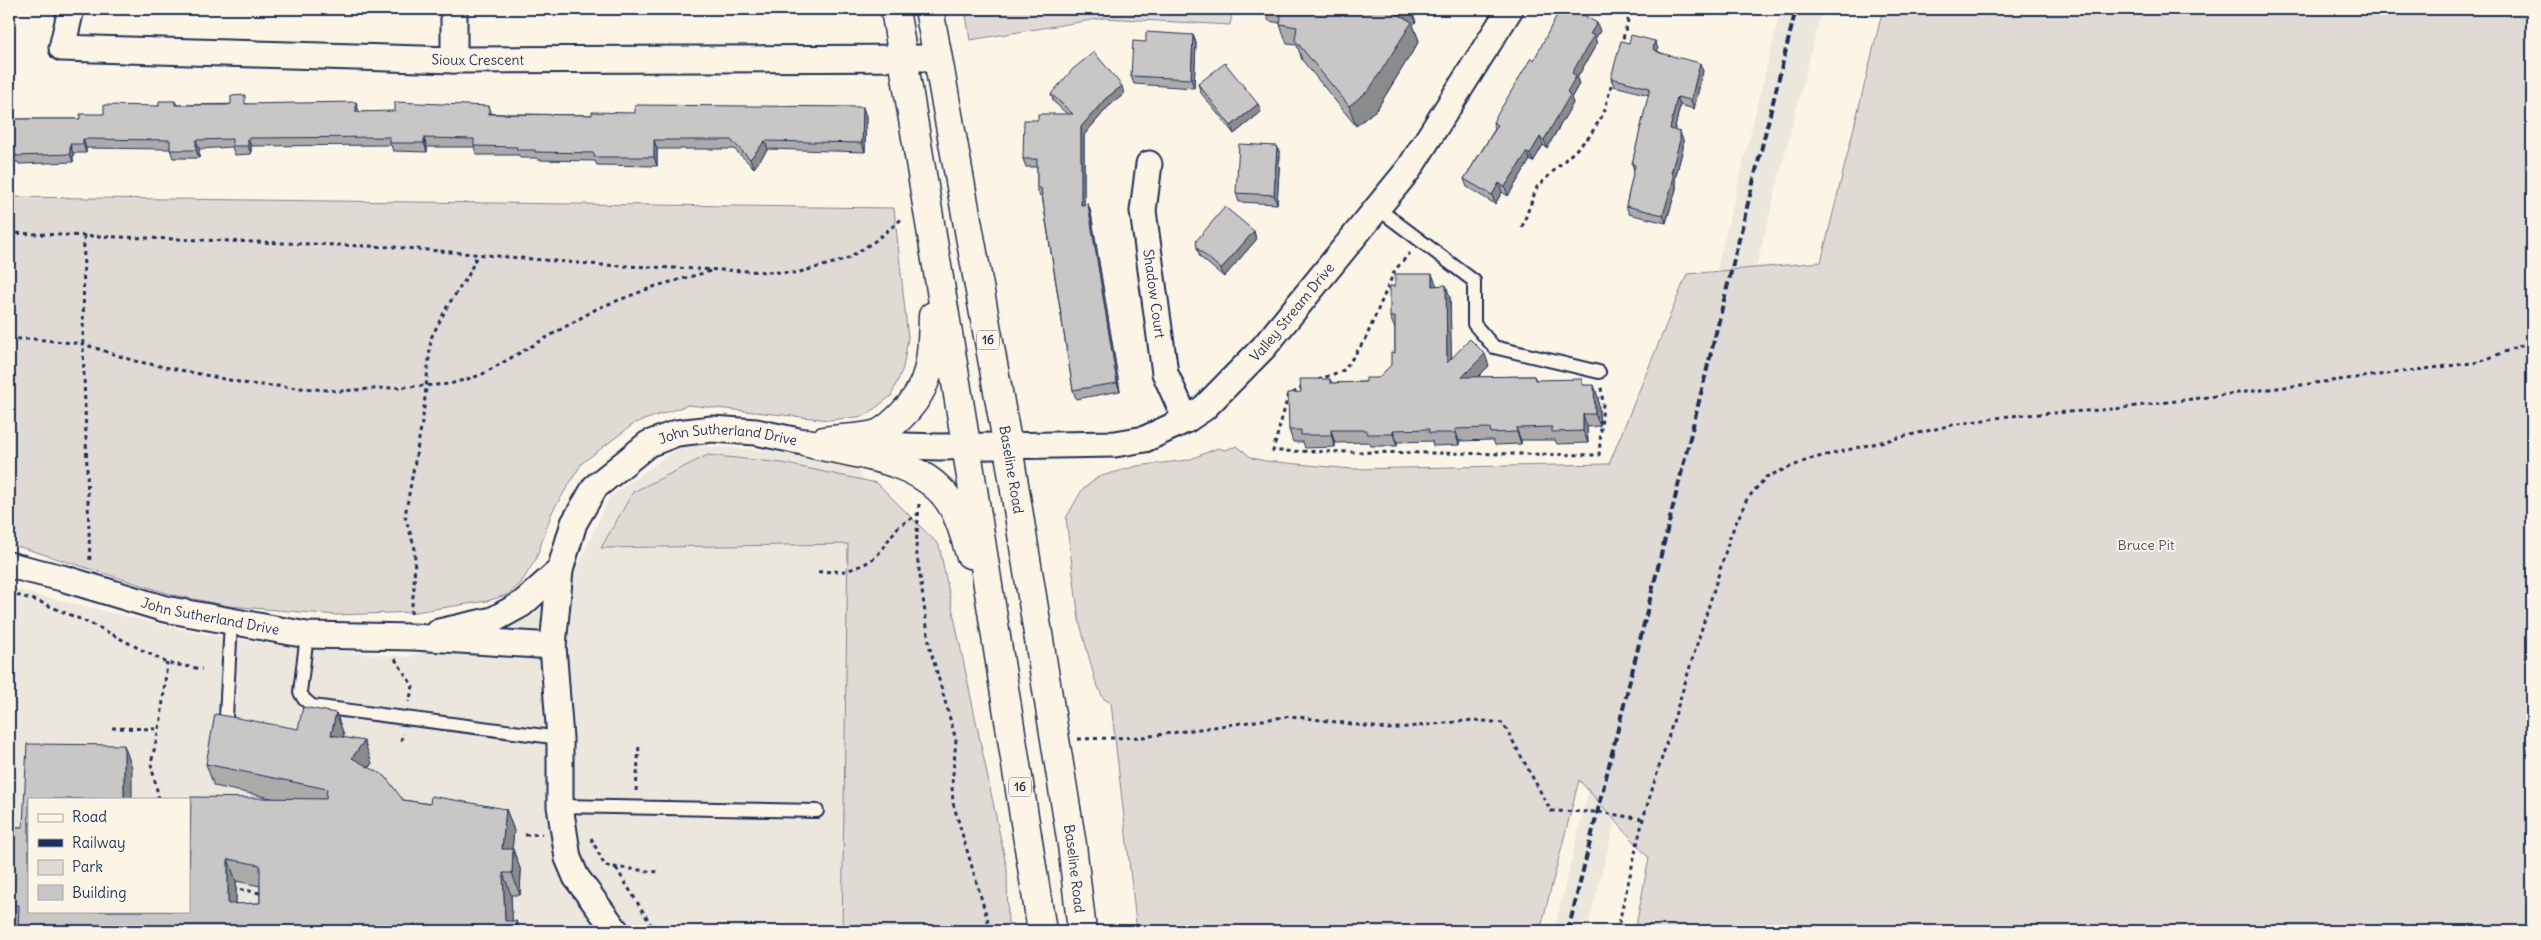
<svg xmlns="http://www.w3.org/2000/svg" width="2541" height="940" viewBox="0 0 2541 940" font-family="Delius,sans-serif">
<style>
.built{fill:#ece7dc;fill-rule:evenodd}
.green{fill:#dfdbd4;stroke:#7d8599}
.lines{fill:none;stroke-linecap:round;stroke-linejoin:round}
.service-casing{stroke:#1b2f5e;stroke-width:16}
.minor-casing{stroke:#1b2f5e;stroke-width:29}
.primary-casing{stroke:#1b2f5e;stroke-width:31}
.path{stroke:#1b2f5e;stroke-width:3;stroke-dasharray:4 4;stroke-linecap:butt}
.service{stroke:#fcf5e5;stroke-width:12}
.minor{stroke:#fcf5e5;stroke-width:25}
.primary{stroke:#fcf5e5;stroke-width:28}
.rail{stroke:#1b2f5e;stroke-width:4;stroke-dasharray:8 4;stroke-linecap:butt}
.wall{fill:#acabaa;stroke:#1b2f5e;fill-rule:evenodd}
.shaded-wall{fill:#8c8b8b;stroke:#1b2f5e}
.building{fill:#c8c7c6;stroke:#1b2f5e;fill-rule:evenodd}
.labels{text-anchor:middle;stroke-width:4;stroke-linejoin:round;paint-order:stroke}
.shield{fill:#fcf5e5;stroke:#5e6a86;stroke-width:1}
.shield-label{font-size:12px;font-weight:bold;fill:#1b2f5e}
.street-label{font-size:14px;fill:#1b2f5e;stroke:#fcf5e5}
.park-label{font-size:14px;fill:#425176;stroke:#fcf5e5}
</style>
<rect width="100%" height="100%" fill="#fcf5e5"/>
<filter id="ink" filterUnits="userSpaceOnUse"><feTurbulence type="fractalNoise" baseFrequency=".02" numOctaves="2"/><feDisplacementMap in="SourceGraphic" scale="10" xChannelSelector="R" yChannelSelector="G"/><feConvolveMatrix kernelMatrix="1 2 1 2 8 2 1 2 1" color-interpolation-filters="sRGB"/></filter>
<g filter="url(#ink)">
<path class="built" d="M 1781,9 L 1822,9 L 1587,931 L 1554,931 Z
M 682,445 L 765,450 L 858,469 L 888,531 L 883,931 L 9,931 L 9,588 L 192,632 L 276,645 L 407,657 L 532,617 L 576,571 L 609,497 ZM 29,799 L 189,799 L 189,911 L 29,911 Z"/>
<path class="green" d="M 965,9 L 1233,9 L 1230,25 L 1104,18 L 970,40 Z
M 1883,9 L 2532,9 L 2532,931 L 1635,931 L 1649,858 L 1579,780 L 1540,931 L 1137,931 L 1111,703 L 1103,698 L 1095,680 L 1079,620 L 1066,518 L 1082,490 L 1098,477 L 1137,466 L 1188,460 L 1218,448 L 1225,450 L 1237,446 L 1252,458 L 1265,461 L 1352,469 L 1609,464 L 1687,274 L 1821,262 Z
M 9,197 L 894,208 L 908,338 L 903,368 L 891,396 L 865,416 L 830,420 L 688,405 L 635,423 L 582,463 L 552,512 L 536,559 L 521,583 L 509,594 L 487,601 L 415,612 L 337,615 L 229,606 L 173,595 L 20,547 L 9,545 Z
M 708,455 L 782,463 L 877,483 L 939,545 L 1007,869 L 1008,931 L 842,931 L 848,544 L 601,548 L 633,492 Z"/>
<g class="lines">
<g class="service-casing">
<path id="service" d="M 1377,208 L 1474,281 L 1474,324 L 1494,347 L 1599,372
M 307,635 L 300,692 L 304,699 L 312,706 L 560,738
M 226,717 L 231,622
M 560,806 L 817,811"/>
</g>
<g class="minor-casing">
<g id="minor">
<path id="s1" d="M 71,9 L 62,48 L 454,60 L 936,58"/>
<path d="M 454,9 L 454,60"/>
<path id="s2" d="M 1149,164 L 1143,211 L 1165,373 L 1186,420"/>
<path id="s3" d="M 9,565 L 62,578 L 165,609 L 307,635 L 414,637 L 553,646"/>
<path d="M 439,632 L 493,620 L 522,604 L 560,570"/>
<path id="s4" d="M 616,931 L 576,877 L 568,858 L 560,806 L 560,738 L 553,646 L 560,570 L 574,523 L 595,487 L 648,444 L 677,433 L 712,429 L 756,432 L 808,443 L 939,447 L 1115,444 L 1145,439 L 1186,420 L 1204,408 L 1264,347 L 1409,169 L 1510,9"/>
</g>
</g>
<g class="primary-casing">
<g id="primary">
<path d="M 895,9 L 961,413 L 1042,931"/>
<path id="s5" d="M 929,9 L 1008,447 L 1072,845 L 1082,931"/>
<path d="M 824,441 C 841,438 861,439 877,434 C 886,431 896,421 902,415 C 932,385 932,357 933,316"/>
<path d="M 808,443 C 853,454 917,458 947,498 C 959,514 964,534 970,554"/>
</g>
</g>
<path class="path" d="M 1621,46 L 1631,9
M 1522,227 L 1537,187 L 1589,137 L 1604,113 L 1613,78
M 9,233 L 393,247 L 601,265 L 796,273 L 845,260 L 875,241 L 904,217
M 84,236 L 83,344 L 90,563
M 9,339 L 34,339 L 83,344 L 135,361 L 249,384 L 340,391 L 450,384 L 481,375 L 598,308 L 656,286 L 711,271
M 1318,380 L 1344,370 L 1365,340 L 1395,270 L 1410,253
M 1303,387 L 1288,396 L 1273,451 L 1599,455 L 1603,404 L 1601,387
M 919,504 L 916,548 L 930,648 L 956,740 L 952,786 L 953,803 L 991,931
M 818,572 L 846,571 L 863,565 L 876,557 L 898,527 L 918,514
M 9,593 L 38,601 L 96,626 L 167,663 L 202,669
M 411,614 L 414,587 L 415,549 L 405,516 L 423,417 L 431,338 L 448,305 L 468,276 L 477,255
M 395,659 L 413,686 L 409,702
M 112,728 L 159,729
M 1078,739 L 1143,737 L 1291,716 L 1388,729 L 1474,720 L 1503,723 L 1551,811 L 1598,812 L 1643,819
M 401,741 L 403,733
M 636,791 L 639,745
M 159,799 L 151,764 L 161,719 L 167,663
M 525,835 L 542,834
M 591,838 L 605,866 L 657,872
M 616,868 L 655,931
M 232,888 L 260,893
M 1617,931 L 1643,819 L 1731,534 L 1747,499 L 1766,477 L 1810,459 L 1952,425 L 2009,416 L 2114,409 L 2479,362 L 2532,341"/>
<use href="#service" class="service"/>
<use href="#minor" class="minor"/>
<use href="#primary" class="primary"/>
<path class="rail" d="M 1568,931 L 1796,9"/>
</g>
<path class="wall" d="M 1264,9 L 1411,9 L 1416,22 L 1413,25 L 1419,41 L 1377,109 L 1356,126 L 1302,60 L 1297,45 L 1287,44 L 1280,24 L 1280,23 L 1269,21 Z
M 1600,31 L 1595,39 L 1597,43 L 1577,78 L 1579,84 L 1571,98 L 1573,103 L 1547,148 L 1543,145 L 1533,162 L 1530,160 L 1508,196 L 1502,192 L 1495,204 L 1467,187 L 1464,179 L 1495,129 L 1493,122 Z
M 1193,35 L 1196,43 L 1194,88 L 1134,84 L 1131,76 L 1146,42 Z
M 1655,41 L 1658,49 L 1657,51 L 1703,71 L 1694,109 L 1680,105 L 1674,131 L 1683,140 L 1683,148 L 1675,179 L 1676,182 L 1676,189 L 1666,223 L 1629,214 L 1626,206 L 1634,170 L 1632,164 L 1649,95 L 1614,86 L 1611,78 L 1629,43 Z
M 1198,84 L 1258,104 L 1261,112 L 1234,134 L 1201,93 Z
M 1051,94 L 1124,94 L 1108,107 L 1084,135 L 1084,205 L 1088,204 L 1091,213 L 1120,391 L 1076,399 L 1073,390 L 1042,196 L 1040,196 L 1037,188 L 1037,167 L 1026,167 L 1023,159 L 1038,120 L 1067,114 L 1054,102 Z
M 175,101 L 177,105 L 248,104 L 359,111 L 359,112 L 592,115 L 866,116 L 865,152 L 768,149 L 754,168 L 734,149 L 657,149 L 657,166 L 597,165 L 595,161 L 538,160 L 537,158 L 520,158 L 519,155 L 477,155 L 474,147 L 427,147 L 427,152 L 393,151 L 391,145 L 251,146 L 251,154 L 235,155 L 232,147 L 199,149 L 199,158 L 173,158 L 170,149 L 86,148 L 86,153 L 73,153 L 73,162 L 19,164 L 18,162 L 9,162 L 9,119 L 80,119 L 159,106 Z
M 1277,146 L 1280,154 L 1277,204 L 1239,202 L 1236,193 Z
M 1254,231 L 1256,240 L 1224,277 L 1200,257 L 1197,248 Z
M 1437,285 L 1450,297 L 1451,358 L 1489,366 L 1478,377 L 1534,376 L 1536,380 L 1584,385 L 1598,397 L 1600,426 L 1587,427 L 1588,443 L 1557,444 L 1555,440 L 1521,440 L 1521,444 L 1495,445 L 1493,440 L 1459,441 L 1459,445 L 1433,446 L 1432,441 L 1397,442 L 1397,446 L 1371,446 L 1369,442 L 1335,443 L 1335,447 L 1305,448 L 1303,442 L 1293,442 L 1289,430 L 1301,392 L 1330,379 L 1332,383 L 1366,382 L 1378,378 L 1391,365 L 1395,353 L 1395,329 L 1390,317 Z
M 336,713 L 344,735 L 343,737 L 372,763 L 369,767 L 403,800 L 430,804 L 506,809 L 514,831 L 512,849 L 521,871 L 520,895 L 511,895 L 512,921 L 516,921 L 520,931 L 18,931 L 18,927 L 9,927 L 9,827 L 23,827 L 132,767 L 29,911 L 189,877 L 276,799 L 214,786 L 206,764 L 298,729 ZM 236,881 L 260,886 L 260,903 L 236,904 Z"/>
<path class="shaded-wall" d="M 1401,9 L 1411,9 L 1416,22 L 1413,25 L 1419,41 L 1377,109 L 1356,126 L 1349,106 L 1396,13 Z
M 1597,23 L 1600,31 L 1595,39 L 1597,43 L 1577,78 L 1579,84 L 1571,98 L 1573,103 L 1547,148 L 1544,140 L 1567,92 L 1572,73 L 1590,34 Z
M 1193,35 L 1196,43 L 1194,88 L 1191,79 Z
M 1655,41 L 1658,49 L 1656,57 L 1653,49 Z
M 1700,63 L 1703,71 L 1694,109 L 1691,100 Z
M 1122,86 L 1124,94 L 1108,107 L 1084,135 L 1084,214 L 1081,205 L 1081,127 L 1105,99 Z
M 1677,97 L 1680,105 L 1673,138 L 1670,129 Z
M 356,102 L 359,111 L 359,121 L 356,112 Z
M 1258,104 L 1261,112 L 1234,134 L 1231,126 Z
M 489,106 L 492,114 L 488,114 Z
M 863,107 L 866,116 L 865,152 L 862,143 Z
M 1680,132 L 1683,140 L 1683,148 L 1675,179 L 1676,182 L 1676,189 L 1666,223 L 1663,215 Z
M 1540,137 L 1543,145 L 1533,162 L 1530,154 Z
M 248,138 L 251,146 L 251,154 L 248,146 Z
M 424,138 L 427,147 L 427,152 L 424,143 Z
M 83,139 L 86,148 L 86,153 L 83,144 Z
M 196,140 L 199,149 L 199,158 L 196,150 Z
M 654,140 L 657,149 L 657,166 L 654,157 Z
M 765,141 L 768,149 L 754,168 L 750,159 Z
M 70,144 L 73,153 L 73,162 L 70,154 Z
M 1277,146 L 1280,154 L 1277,204 L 1274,195 Z
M 1527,152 L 1530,160 L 1508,196 L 1505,187 Z
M 1499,183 L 1502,192 L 1495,204 L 1492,195 Z
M 1088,204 L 1091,213 L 1120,391 L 1117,383 Z
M 1254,231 L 1256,240 L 1224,277 L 1221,269 Z
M 1432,274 L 1437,286 L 1432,286 Z
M 1446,285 L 1450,297 L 1452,375 L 1447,363 Z
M 1485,354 L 1489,366 L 1466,389 L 1462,377 Z
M 1594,385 L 1598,397 L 1600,426 L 1595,414 Z
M 1583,414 L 1587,427 L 1588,443 L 1583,431 Z
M 1516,428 L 1521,440 L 1521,444 L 1517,432 Z
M 1455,429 L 1459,441 L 1459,445 L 1455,433 Z
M 1331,430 L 1335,443 L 1335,447 L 1331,435 Z
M 1393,430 L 1397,442 L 1397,446 L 1393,434 Z
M 336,713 L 344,735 L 339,757 L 331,735 Z
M 364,741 L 372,763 L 360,780 L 352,758 Z
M 124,745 L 132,767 L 132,799 L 124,799 Z
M 506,809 L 514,831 L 510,871 L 502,849 Z
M 513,849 L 521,871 L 520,895 L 512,873 Z
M 228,859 L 236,881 L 236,926 L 228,904 Z
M 503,873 L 511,895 L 513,931 L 505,921 Z
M 516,921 L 520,931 L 516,931 Z"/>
<path class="building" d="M 1282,9 L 1401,9 L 1396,13 L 1412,22 L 1369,90 L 1349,106 L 1295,40 L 1297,27 L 1280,24 Z
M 1560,9 L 1573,9 L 1597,23 L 1590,34 L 1594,35 L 1572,73 L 1576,76 L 1567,92 L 1570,95 L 1544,140 L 1540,137 L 1530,154 L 1527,152 L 1505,187 L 1499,183 L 1492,195 L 1464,179 L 1498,125 L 1493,122 L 1531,58 L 1534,60 Z
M 1146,32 L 1193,35 L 1191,79 L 1131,76 L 1133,41 L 1146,42 Z
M 1631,35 L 1655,41 L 1653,49 L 1660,53 L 1700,63 L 1691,100 L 1677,97 L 1670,129 L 1680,132 L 1680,140 L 1671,173 L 1673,174 L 1673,181 L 1663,215 L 1626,206 L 1635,165 L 1632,164 L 1650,88 L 1611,78 L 1621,41 L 1629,43 Z
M 1094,52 L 1122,86 L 1105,99 L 1081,127 L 1081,205 L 1088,204 L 1117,383 L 1073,390 L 1041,188 L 1037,188 L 1037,159 L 1023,159 L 1024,120 L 1038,120 L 1038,114 L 1073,114 L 1051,94 L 1073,69 Z
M 1225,63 L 1258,104 L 1231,126 L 1198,84 Z
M 245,95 L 245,104 L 356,102 L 356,112 L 395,111 L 395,102 L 489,106 L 488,114 L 592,115 L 592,112 L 635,113 L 635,105 L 863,107 L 862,143 L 765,141 L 750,159 L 731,140 L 654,140 L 654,157 L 594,157 L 594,153 L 535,152 L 535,150 L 517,150 L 517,147 L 474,146 L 474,139 L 424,138 L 424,143 L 390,143 L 390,137 L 248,138 L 248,146 L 232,146 L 232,139 L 196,140 L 196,150 L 170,150 L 170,140 L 83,139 L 83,144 L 70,144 L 70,154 L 16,156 L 16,154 L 9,154 L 9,119 L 80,119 L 80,114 L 104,114 L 104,105 L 159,106 L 159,101 L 175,101 L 175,105 L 227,105 L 231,104 L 231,96 Z
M 1239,144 L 1277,146 L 1274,195 L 1236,193 Z
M 1225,207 L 1254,231 L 1221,269 L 1197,248 L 1196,241 Z
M 1395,274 L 1432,274 L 1432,286 L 1446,285 L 1447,363 L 1470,339 L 1485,354 L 1462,377 L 1534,376 L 1535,380 L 1582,379 L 1582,385 L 1594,385 L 1595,414 L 1583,414 L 1583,431 L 1552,432 L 1552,427 L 1516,428 L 1517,432 L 1491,433 L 1490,428 L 1455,429 L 1455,433 L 1429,433 L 1429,429 L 1393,430 L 1393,434 L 1367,434 L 1366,430 L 1331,430 L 1331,435 L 1301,435 L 1301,430 L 1289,430 L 1288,393 L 1301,392 L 1300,379 L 1330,379 L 1330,383 L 1366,382 L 1366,378 L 1378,378 L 1391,365 L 1391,352 L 1395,353 L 1395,317 L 1390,317 L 1390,286 L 1395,286 Z
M 303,707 L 336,713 L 331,735 L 364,741 L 352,758 L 385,776 L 403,800 L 430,804 L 431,796 L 506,809 L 502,849 L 513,849 L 512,873 L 503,873 L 505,921 L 516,921 L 516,931 L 18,931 L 19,905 L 9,905 L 9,827 L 23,827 L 27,744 L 124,745 L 124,799 L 29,799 L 29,911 L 189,911 L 189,877 L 191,797 L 326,799 L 327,789 L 206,764 L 215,714 L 298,729 ZM 228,859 L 260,865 L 260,903 L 228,904 Z"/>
</g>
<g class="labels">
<g class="shield">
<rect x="977" y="330.5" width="22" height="19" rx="4"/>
<rect x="1009" y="777.5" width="22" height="19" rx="4"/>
</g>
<g class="shield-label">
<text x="988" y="344">16</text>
<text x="1020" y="791">16</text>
</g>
<g class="street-label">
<text dy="5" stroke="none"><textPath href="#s1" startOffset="456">Sioux Crescent</textPath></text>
<text dy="5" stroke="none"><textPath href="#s2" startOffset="131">Shadow Court</textPath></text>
<text dy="5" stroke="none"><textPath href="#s4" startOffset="1234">Valley Stream Drive</textPath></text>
<text dy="5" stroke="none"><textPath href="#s4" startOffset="618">John Sutherland Drive</textPath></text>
<text dy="5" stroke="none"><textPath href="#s5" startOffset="468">Baseline Road</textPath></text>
<text dy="5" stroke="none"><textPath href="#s3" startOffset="208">John Sutherland Drive</textPath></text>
<text dy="5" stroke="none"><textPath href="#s5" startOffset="872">Baseline Road</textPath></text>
</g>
<g class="park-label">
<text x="2146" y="550">Bruce Pit</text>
</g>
</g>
<rect width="2541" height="940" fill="none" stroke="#fcf5e5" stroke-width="30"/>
<rect x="15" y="15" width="2511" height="910" fill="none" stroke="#1b2f5e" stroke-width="2" filter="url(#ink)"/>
<rect x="28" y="798" width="162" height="115" fill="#fcf5e5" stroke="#a2a6af"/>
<rect x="38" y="814" width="25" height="8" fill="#fcf5e5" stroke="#a2a6af"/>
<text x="72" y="822" font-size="15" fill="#1b2f5e">Road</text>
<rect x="38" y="839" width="25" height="8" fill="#1b2f5e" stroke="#a2a6af"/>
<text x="72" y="848" font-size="15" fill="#1b2f5e">Railway</text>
<rect x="38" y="860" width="25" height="15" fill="#dfdbd4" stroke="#a2a6af"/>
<text x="72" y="872" font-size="15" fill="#1b2f5e">Park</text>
<rect x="38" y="885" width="25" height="15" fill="#c8c7c6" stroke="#a2a6af"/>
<text x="72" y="898" font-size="15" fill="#1b2f5e">Building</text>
</svg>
